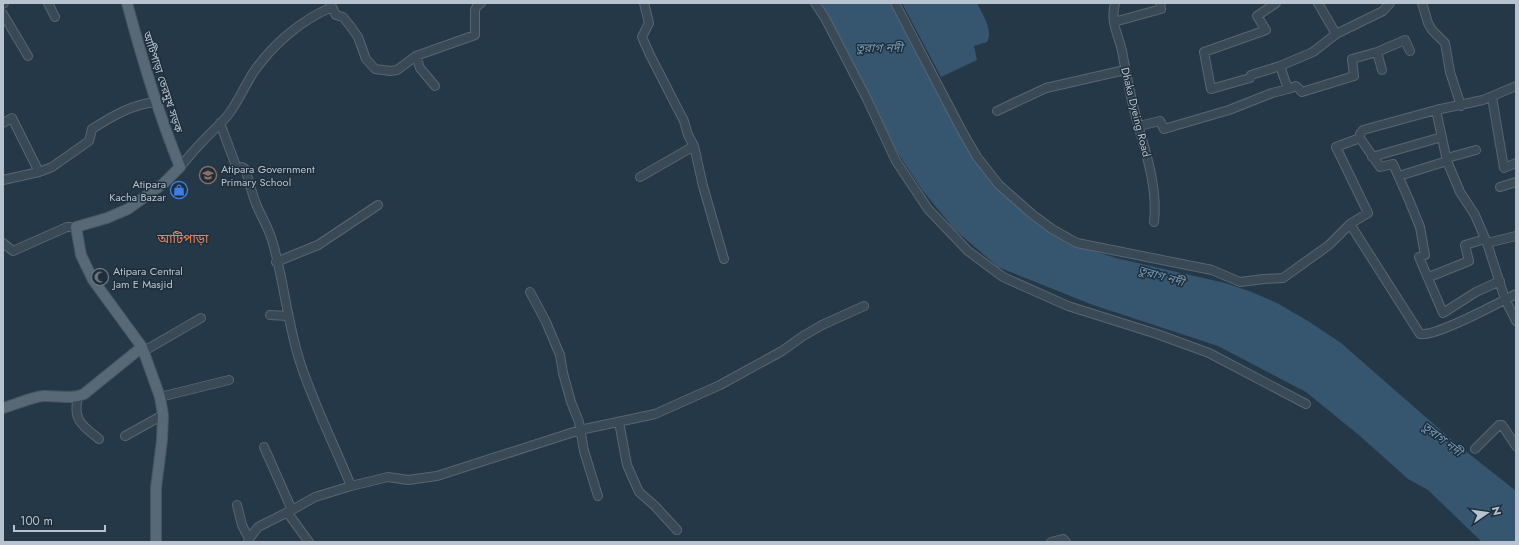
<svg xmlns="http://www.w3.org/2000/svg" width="1519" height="545" viewBox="0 0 1519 545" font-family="Jost,'Noto Sans Bengali',sans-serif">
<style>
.water{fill:#36566f}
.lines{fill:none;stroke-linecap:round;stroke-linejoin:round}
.minor-casing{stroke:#586673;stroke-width:10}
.major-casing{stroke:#465562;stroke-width:12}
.minor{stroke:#394956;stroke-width:8}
.major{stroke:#576876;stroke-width:10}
.labels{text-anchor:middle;stroke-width:3;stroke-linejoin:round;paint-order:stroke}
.street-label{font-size:11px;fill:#b7c3cf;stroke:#1e2e3b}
.poi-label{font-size:11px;fill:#b7c3cf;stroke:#1e2e3b;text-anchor:start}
.water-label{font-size:12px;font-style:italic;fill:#7498b5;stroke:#1e2e3b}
.quarter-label{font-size:13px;fill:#e2875f;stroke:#1e2e3b}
</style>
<rect width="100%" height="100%" fill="#253847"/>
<path class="water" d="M 816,3 L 892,3 L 990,180 L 1081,247 L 1116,258 L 1225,283 L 1249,291 L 1277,303 L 1308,321 L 1341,343 L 1453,441 L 1516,491 L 1516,542 L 1482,542 L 1428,490 L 1408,479 L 1360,436 L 1306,392 L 1218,346 L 1093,305 L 998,267 L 954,229 L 923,191 L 899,155 Z
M 902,3 L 977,3 C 982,14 994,30 987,42 L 974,46 L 977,60 L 941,77 Z"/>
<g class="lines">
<g class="minor-casing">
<path id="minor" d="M 48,3 L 55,17
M 330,3 L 336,15 L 343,17 L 351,27 L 358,37 L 366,59 L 375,69 L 390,71 L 397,70 L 416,56 L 475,35 L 475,10 L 477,6 L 481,3
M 644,3 L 649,23 L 642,37 L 650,55 L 684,121 L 688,135 L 694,146 L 703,186 L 724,259
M 815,3 L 825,18 L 867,99 L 896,161 L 928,209 L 968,251 L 1003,277 L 1068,306 L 1157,334 L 1209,353 L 1306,404
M 895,3 L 963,133 L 977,157 L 999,185 L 1033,215 L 1052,229 L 1077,243 L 1212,270 L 1240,282 L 1264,279 L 1283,278 L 1329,245 L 1350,224
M 1115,3 C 1110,23 1118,33 1122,51 C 1126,73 1130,95 1136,117 C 1145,151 1158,186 1154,222
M 1422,3 L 1428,23 L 1432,30 L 1445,43 L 1450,72 L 1461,106
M 3,4 L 4,3
M 3,14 L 28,56
M 1114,22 L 1161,9 L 1160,3
M 1336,34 L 1383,11 L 1390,3
M 1377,52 L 1405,40 L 1410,51
M 416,56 L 420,68 L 435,86
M 1280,66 L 1313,52 L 1336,34 L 1318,3
M 1516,86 L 1483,100 L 1436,110 L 1363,130 L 1360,134 L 1360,138 L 1336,147 L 1368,213 L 1350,224 L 1420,334 C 1436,337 1498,303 1516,294
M 1288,89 L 1296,86 L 1302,92 L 1354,76 L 1352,59 L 1377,52 L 1382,70
M 1492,97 L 1504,168 L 1516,163
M 1436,110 L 1447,161 L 1460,192 L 1475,215 L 1487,243 L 1505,299 L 1516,321
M 997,111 L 1046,88 L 1125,70
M 3,123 L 12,118 L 39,172 L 3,180
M 220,123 L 236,166 L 239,168 L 242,167 L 245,169 C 249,181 252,193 256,204 C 261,216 268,227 272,240 C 284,280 287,322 300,362 C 314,405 334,444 351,486 L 315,497 L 292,510 L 258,527 L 249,539
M 1139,126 L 1160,121 L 1164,129 L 1229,110 L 1272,93 L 1288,89 L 1280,66 L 1251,75 L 1250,78 L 1211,89 L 1204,52 L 1266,30 L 1257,16 L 1276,3
M 1360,138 L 1380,167 L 1393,164 L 1409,200 L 1420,227 L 1425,255 L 1419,257 L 1443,313 L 1476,292 L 1500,281
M 1372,157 L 1442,137
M 1447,158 L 1476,150
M 180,167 C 187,159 194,150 202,142 C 210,133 220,125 228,115 C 238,102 244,87 253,73 C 272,45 301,20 332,7
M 39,172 L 52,167 L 89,141 L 92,129 C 111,117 132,104 156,102
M 1399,176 L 1447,161
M 640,177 L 694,146
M 1500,187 L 1516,182
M 3,243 L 13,251 L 67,227 L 76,227
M 1487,243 L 1516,236
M 276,262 L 318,245 L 378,205
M 1429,277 L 1469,261 L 1465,245 L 1485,239
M 530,292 L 546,322 L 560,355 L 563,373 L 571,402 L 579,422 L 584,451 L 598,496
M 270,315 L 288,316
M 144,351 L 201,318
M 78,397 C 72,420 83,426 99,439
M 160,397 L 229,380
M 619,422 L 627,465 L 639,492 L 655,506 L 677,530
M 125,436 L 163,415
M 264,447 L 292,510
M 1475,449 L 1499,425 L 1502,425 L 1516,446
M 351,486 L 388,477 L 408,480 L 437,476 L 580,430 L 655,414 L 720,385 L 782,351 L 803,336 L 822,325 L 864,306
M 237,505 L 242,525 L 249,539 L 248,542
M 287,512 L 309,542
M 1051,542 L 1063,539 L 1066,542"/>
</g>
<g class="major-casing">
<path id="major" d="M 127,3 C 142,59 158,113 180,167 L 164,183 L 128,209 L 107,218 L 76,227 L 81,255 L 93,280 L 142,347 L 160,397 L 163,415 L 162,440 L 156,488 L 156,542
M 3,408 C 15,405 31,397 43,396 C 57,395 71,400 84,394 L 142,347"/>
</g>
<use href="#minor" class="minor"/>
<use href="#major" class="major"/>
</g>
<defs>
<g id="school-ring" transform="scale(0.9)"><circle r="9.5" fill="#1e2e3b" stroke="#8d6e63" stroke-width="1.5"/><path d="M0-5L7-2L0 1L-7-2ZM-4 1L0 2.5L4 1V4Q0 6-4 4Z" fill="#8d6e63"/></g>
<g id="shop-ring" transform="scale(0.9)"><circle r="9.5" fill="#1e2e3b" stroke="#3f7fe0" stroke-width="1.5"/><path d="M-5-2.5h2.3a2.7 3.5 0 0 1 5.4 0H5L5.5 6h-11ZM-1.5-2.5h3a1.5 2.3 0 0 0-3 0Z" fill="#3f7fe0"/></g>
<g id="mosque-ring" transform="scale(0.9)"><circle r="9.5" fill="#1e2e3b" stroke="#6b7280" stroke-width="1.5"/><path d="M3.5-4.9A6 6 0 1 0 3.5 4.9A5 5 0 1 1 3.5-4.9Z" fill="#6b7280"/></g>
</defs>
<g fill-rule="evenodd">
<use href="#school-ring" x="208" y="175"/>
<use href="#shop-ring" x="179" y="190"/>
<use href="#mosque-ring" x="100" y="277"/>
</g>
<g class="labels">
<g class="street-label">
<text transform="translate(163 82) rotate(72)" y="4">আটিপাড়া তেরমুখ সড়ক</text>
<text transform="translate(1136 112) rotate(76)" y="4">Dhaka Dyeing Road</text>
</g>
<g class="poi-label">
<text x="221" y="173">Atipara Government<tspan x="221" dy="13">Primary School</tspan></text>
<text x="166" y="188" text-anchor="end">Atipara<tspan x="166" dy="13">Kacha Bazar</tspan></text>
<text x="113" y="275">Atipara Central<tspan x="113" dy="13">Jam E Masjid</tspan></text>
</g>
<g class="water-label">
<text x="879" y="52">তুরাগ নদী</text>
<text transform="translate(1161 276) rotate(16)" y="4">তুরাগ নদী</text>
<text transform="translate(1442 439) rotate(38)" y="4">তুরাগ নদী</text>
</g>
<g class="quarter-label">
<text x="183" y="243">আটিপাড়া</text>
</g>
</g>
<rect width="1519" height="545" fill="none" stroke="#b7c3cf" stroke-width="8"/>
<g transform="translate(1487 513) rotate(77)" stroke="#1e2e3b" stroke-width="3" paint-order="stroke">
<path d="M0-3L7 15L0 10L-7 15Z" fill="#b7c3cf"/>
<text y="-6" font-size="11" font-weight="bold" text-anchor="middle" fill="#b7c3cf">N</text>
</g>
<path d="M14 525v6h91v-6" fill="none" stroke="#b7c3cf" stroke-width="2"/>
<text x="20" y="525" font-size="12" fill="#b7c3cf" stroke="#1e2e3b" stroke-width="3" paint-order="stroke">100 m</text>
</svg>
